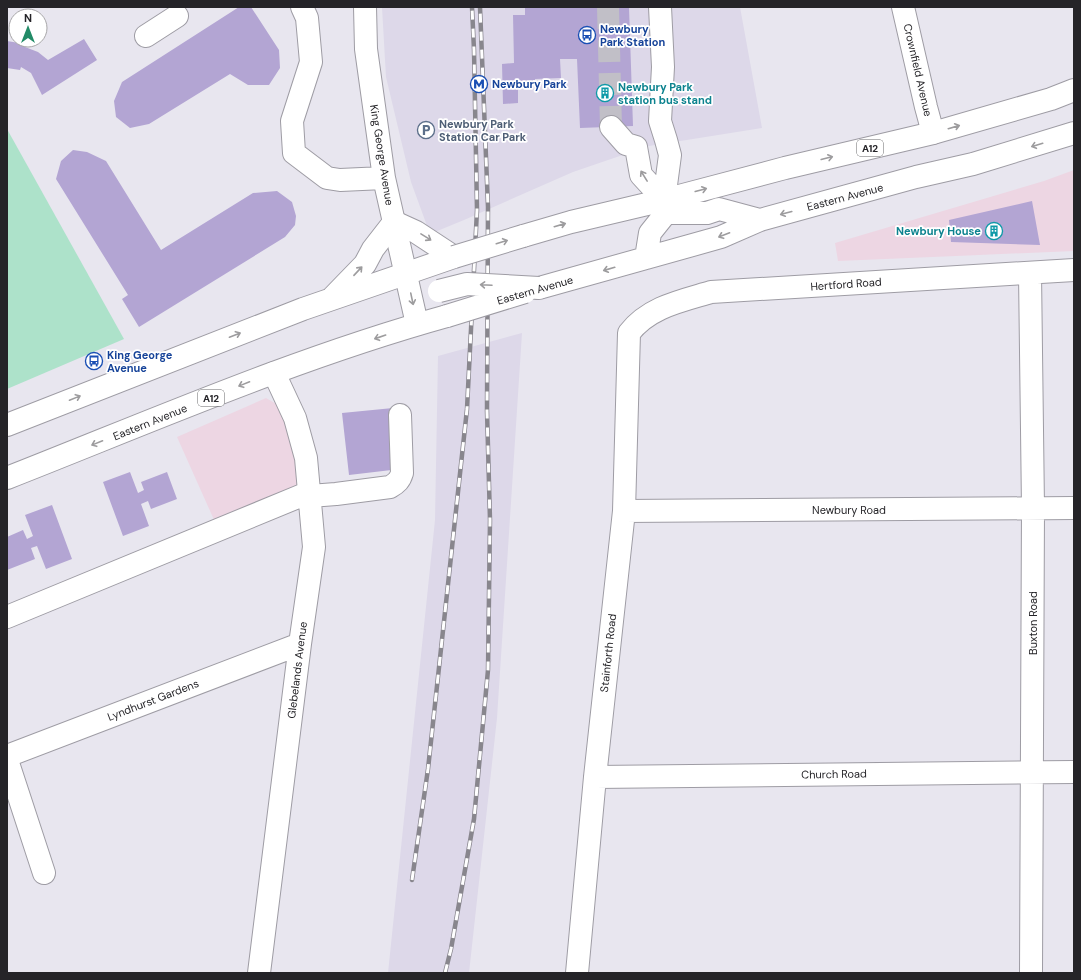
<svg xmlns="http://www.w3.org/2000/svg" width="1081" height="980" viewBox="0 0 1081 980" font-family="'DM Sans',sans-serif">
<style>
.commercial{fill:#edd6e3}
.built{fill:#ddd8e9}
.green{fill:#ade2ca}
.building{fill:#b3a5d3}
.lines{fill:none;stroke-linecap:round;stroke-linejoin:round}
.minor-tunnel{stroke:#c1bfc7;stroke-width:22;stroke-dasharray:22 11;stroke-linecap:butt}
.minor-casing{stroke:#9e9ca4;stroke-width:24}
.highway-casing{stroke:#9e9ca4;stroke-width:24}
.minor{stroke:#fff;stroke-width:22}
.highway{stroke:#fff;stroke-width:22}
.rail-casing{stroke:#88868d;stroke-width:4.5}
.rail{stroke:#fff;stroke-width:3;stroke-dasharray:9;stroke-linecap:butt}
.highway-bridge-casing{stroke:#9e9ca4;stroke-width:24;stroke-linecap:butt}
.highway-bridge{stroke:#fff;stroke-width:22}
.oneway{stroke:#9d9c9e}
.labels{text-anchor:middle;stroke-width:3.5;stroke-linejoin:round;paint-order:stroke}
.shield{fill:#fff;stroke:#666668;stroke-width:1}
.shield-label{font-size:10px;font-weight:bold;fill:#252428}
.transit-label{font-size:11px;font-weight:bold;fill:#164399;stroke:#fff;text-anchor:start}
.street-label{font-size:11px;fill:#252428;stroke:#fff}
.culture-label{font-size:11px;font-weight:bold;fill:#0d838f;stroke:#fff;text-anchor:start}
.service-label{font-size:11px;font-weight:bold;fill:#4e5e75;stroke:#fff;text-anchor:start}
</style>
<rect width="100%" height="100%" fill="#e8e6ef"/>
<path class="commercial" d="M 1074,170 L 1074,251 L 838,261 L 835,243 L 1044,181 Z
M 266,398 L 278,405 L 292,439 L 302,488 L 215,522 L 177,437 Z"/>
<path class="built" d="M 382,7 L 740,7 L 762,128 L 649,146 L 573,172 L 464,220 L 430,234 L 411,182 L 386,77 Z
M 522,333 L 497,718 L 469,973 L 388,973 L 435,520 L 438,356 Z"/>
<path class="green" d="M 7,129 L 124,339 L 7,389 Z"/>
<path class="building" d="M 239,7 L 251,7 L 279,50 L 280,68 L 269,85 L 248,85 L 230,74 L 149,124 L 130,128 L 116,117 L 114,101 L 122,82 Z
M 525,7 L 629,7 L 633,126 L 580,128 L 577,59 L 560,59 L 561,78 L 535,79 L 535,85 L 518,85 L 518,103 L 503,104 L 502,64 L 514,63 L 513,15 L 525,15 Z
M 84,39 L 97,60 L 42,95 L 31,73 L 21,67 L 20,70 L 7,68 L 7,41 L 25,44 L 25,47 L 38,52 L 48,60 Z
M 73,150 L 87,152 L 106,161 L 161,250 L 253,193 L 277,191 L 292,202 L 296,216 L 295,225 L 285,237 L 139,327 L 122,299 L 128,295 L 56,179 L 61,161 Z
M 1032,201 L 1040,245 L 951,242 L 949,220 Z
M 393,408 L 400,469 L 349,475 L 342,413 Z
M 130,472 L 138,493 L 144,490 L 141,482 L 167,472 L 177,499 L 151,509 L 148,501 L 141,504 L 149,526 L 123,536 L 103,482 Z
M 52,505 L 72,559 L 46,569 L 37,546 L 31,548 L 35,559 L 7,570 L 7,537 L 23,530 L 27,539 L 33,536 L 25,515 Z"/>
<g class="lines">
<path class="minor-tunnel" d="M 608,7 L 611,127"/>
<g class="minor-casing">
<path id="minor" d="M 302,7 L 307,18 L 311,62 L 292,121 L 294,153 L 327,178 L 340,180 L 384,178
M 365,7 L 366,49 L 384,178 L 417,324
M 660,7 L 663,67 L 660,121 L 666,140 L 670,155 L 664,200
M 903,7 L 926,107 L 933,133
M 146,36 L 177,16
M 611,127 L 626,144 L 636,147
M 636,147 L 641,175 L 664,200
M 1030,273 L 1033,508 L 1031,973
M 310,496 L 336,494 L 390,487 C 397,483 400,480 402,473 L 400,415
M 624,511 L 1074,508
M 7,617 L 310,492
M 7,756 L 300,644
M 7,760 L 44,873
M 595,777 L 1074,772
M 259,973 L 300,644 L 314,547 L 306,458 L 295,418 L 274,373
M 577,973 L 595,777 L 624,511 L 629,333 C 649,307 681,301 711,292 L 1074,270"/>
</g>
<g class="highway-casing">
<path id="highway" d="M 666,213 L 707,213 L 719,209 L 760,220
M 523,236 L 571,222 L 664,200 L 785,168 L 933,133 L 1051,99 L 1074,90
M 646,258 L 650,233 L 666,213 L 664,200
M 539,288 L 721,237 L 760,220 L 916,177 L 973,164 L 1074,133
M 333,297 L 365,264 L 373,249 L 394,222 L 416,232 L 454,257
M 7,425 L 303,309 L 454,257
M 7,478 C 152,421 296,358 447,316"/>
</g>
<use href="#minor" class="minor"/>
<use href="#highway" class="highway"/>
<g class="rail-casing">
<path id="rail" d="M 412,880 L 428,769 L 467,409 L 477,210 L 474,50 L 472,7
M 445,973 L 451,949 L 474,819 L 488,670 L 490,520 L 487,411 L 488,207 L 480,7"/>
</g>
<use href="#rail" class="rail"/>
<g class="highway-bridge-casing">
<path id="highway-bridge" d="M 454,257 L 523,236
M 439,291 L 467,284 L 539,288
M 447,316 L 525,292"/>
</g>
<use href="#highway-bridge" class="highway-bridge"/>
</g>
<defs><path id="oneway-shaft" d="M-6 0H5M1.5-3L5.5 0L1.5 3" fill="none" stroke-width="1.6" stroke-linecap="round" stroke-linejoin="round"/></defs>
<g class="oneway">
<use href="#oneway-shaft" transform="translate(954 127) rotate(-16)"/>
<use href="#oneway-shaft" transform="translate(1037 145) rotate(163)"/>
<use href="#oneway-shaft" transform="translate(827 158) rotate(-14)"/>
<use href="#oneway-shaft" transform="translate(644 176) rotate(-122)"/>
<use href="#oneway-shaft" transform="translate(701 190) rotate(-15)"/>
<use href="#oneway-shaft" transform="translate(786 213) rotate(165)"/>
<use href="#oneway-shaft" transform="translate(560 225) rotate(-16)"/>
<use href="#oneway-shaft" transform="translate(724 235) rotate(159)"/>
<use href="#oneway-shaft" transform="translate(426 237) rotate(32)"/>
<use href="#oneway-shaft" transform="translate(502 242) rotate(-17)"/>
<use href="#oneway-shaft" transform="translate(609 269) rotate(164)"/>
<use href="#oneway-shaft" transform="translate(358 271) rotate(-47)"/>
<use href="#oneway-shaft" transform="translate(486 285) rotate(-177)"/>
<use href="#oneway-shaft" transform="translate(412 299) rotate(78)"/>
<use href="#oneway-shaft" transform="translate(235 335) rotate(-21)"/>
<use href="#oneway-shaft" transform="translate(380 337) rotate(161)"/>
<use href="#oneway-shaft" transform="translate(244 384) rotate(158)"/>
<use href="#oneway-shaft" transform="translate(75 398) rotate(-22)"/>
<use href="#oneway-shaft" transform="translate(97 443) rotate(158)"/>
</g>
<defs>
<g id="bus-ring" transform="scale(0.9)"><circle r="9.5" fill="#fff" stroke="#1a4fb4" stroke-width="1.5"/><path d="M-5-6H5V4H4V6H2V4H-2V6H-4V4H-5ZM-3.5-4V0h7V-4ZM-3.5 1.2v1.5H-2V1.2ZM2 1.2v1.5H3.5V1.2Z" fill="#1a4fb4"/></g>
<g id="metro-ring" transform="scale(0.9)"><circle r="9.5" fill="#fff" stroke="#1a4fb4" stroke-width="1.5"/><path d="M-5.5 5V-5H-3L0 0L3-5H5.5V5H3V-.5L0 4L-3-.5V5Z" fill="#1a4fb4"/></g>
<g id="building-ring" transform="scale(0.9)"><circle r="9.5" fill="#fff" stroke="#0f9aa8" stroke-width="1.5"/><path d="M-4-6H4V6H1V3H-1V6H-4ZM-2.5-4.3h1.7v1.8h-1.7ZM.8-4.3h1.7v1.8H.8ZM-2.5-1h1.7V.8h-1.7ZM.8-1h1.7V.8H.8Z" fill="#0f9aa8"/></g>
<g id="parking-ring" transform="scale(0.9)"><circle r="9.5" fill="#fff" stroke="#5c6f8a" stroke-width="1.5"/><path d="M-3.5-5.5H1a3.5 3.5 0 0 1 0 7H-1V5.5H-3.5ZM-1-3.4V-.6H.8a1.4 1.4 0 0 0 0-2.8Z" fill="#5c6f8a"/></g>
</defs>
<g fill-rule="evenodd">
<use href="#bus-ring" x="587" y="35"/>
<use href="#metro-ring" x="479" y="84"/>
<use href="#building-ring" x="605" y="93"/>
<use href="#parking-ring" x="426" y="130"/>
<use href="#building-ring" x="994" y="231"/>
<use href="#bus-ring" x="94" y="361"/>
</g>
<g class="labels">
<g class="shield">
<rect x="857" y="140" width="26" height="16" rx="3"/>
<rect x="198" y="390" width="26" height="16" rx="3"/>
</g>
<g class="shield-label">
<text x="870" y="152">A12</text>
<text x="211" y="402">A12</text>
</g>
<g class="transit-label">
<text x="600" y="33">Newbury<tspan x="600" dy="13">Park Station</tspan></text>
<text x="492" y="88">Newbury Park</text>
<text x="107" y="359">King George<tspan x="107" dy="13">Avenue</tspan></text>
</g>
<g class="street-label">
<text transform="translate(918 70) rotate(77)" y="4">Crownfield Avenue</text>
<text transform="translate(382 155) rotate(81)" y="4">King George Avenue</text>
<text transform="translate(845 197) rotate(-15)" y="4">Eastern Avenue</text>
<text transform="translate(846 284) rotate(-4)" y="4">Hertford Road</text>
<text transform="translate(535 290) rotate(-16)" y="4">Eastern Avenue</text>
<text transform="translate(150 422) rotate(-22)" y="4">Eastern Avenue</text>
<text x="849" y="514">Newbury Road</text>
<text transform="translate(1033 623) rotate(-90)" y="4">Buxton Road</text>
<text transform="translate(608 653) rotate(-84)" y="4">Stainforth Road</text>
<text transform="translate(297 670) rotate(-83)" y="4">Glebelands Avenue</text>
<text transform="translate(153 700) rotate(-21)" y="4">Lyndhurst Gardens</text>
<text transform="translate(834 774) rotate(-1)" y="4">Church Road</text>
</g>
<g class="culture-label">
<text x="618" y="91">Newbury Park<tspan x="618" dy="13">station bus stand</tspan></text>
<text x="981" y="235" text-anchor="end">Newbury House</text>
</g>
<g class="service-label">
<text x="439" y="128">Newbury Park<tspan x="439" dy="13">Station Car Park</tspan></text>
</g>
</g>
<rect width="1081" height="980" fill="none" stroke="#252428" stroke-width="16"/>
<g transform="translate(28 28)"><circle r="19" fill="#ffffff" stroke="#a8a7a9"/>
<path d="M0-3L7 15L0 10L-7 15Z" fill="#228b67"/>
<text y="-6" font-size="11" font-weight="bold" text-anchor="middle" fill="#252428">N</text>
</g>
</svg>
